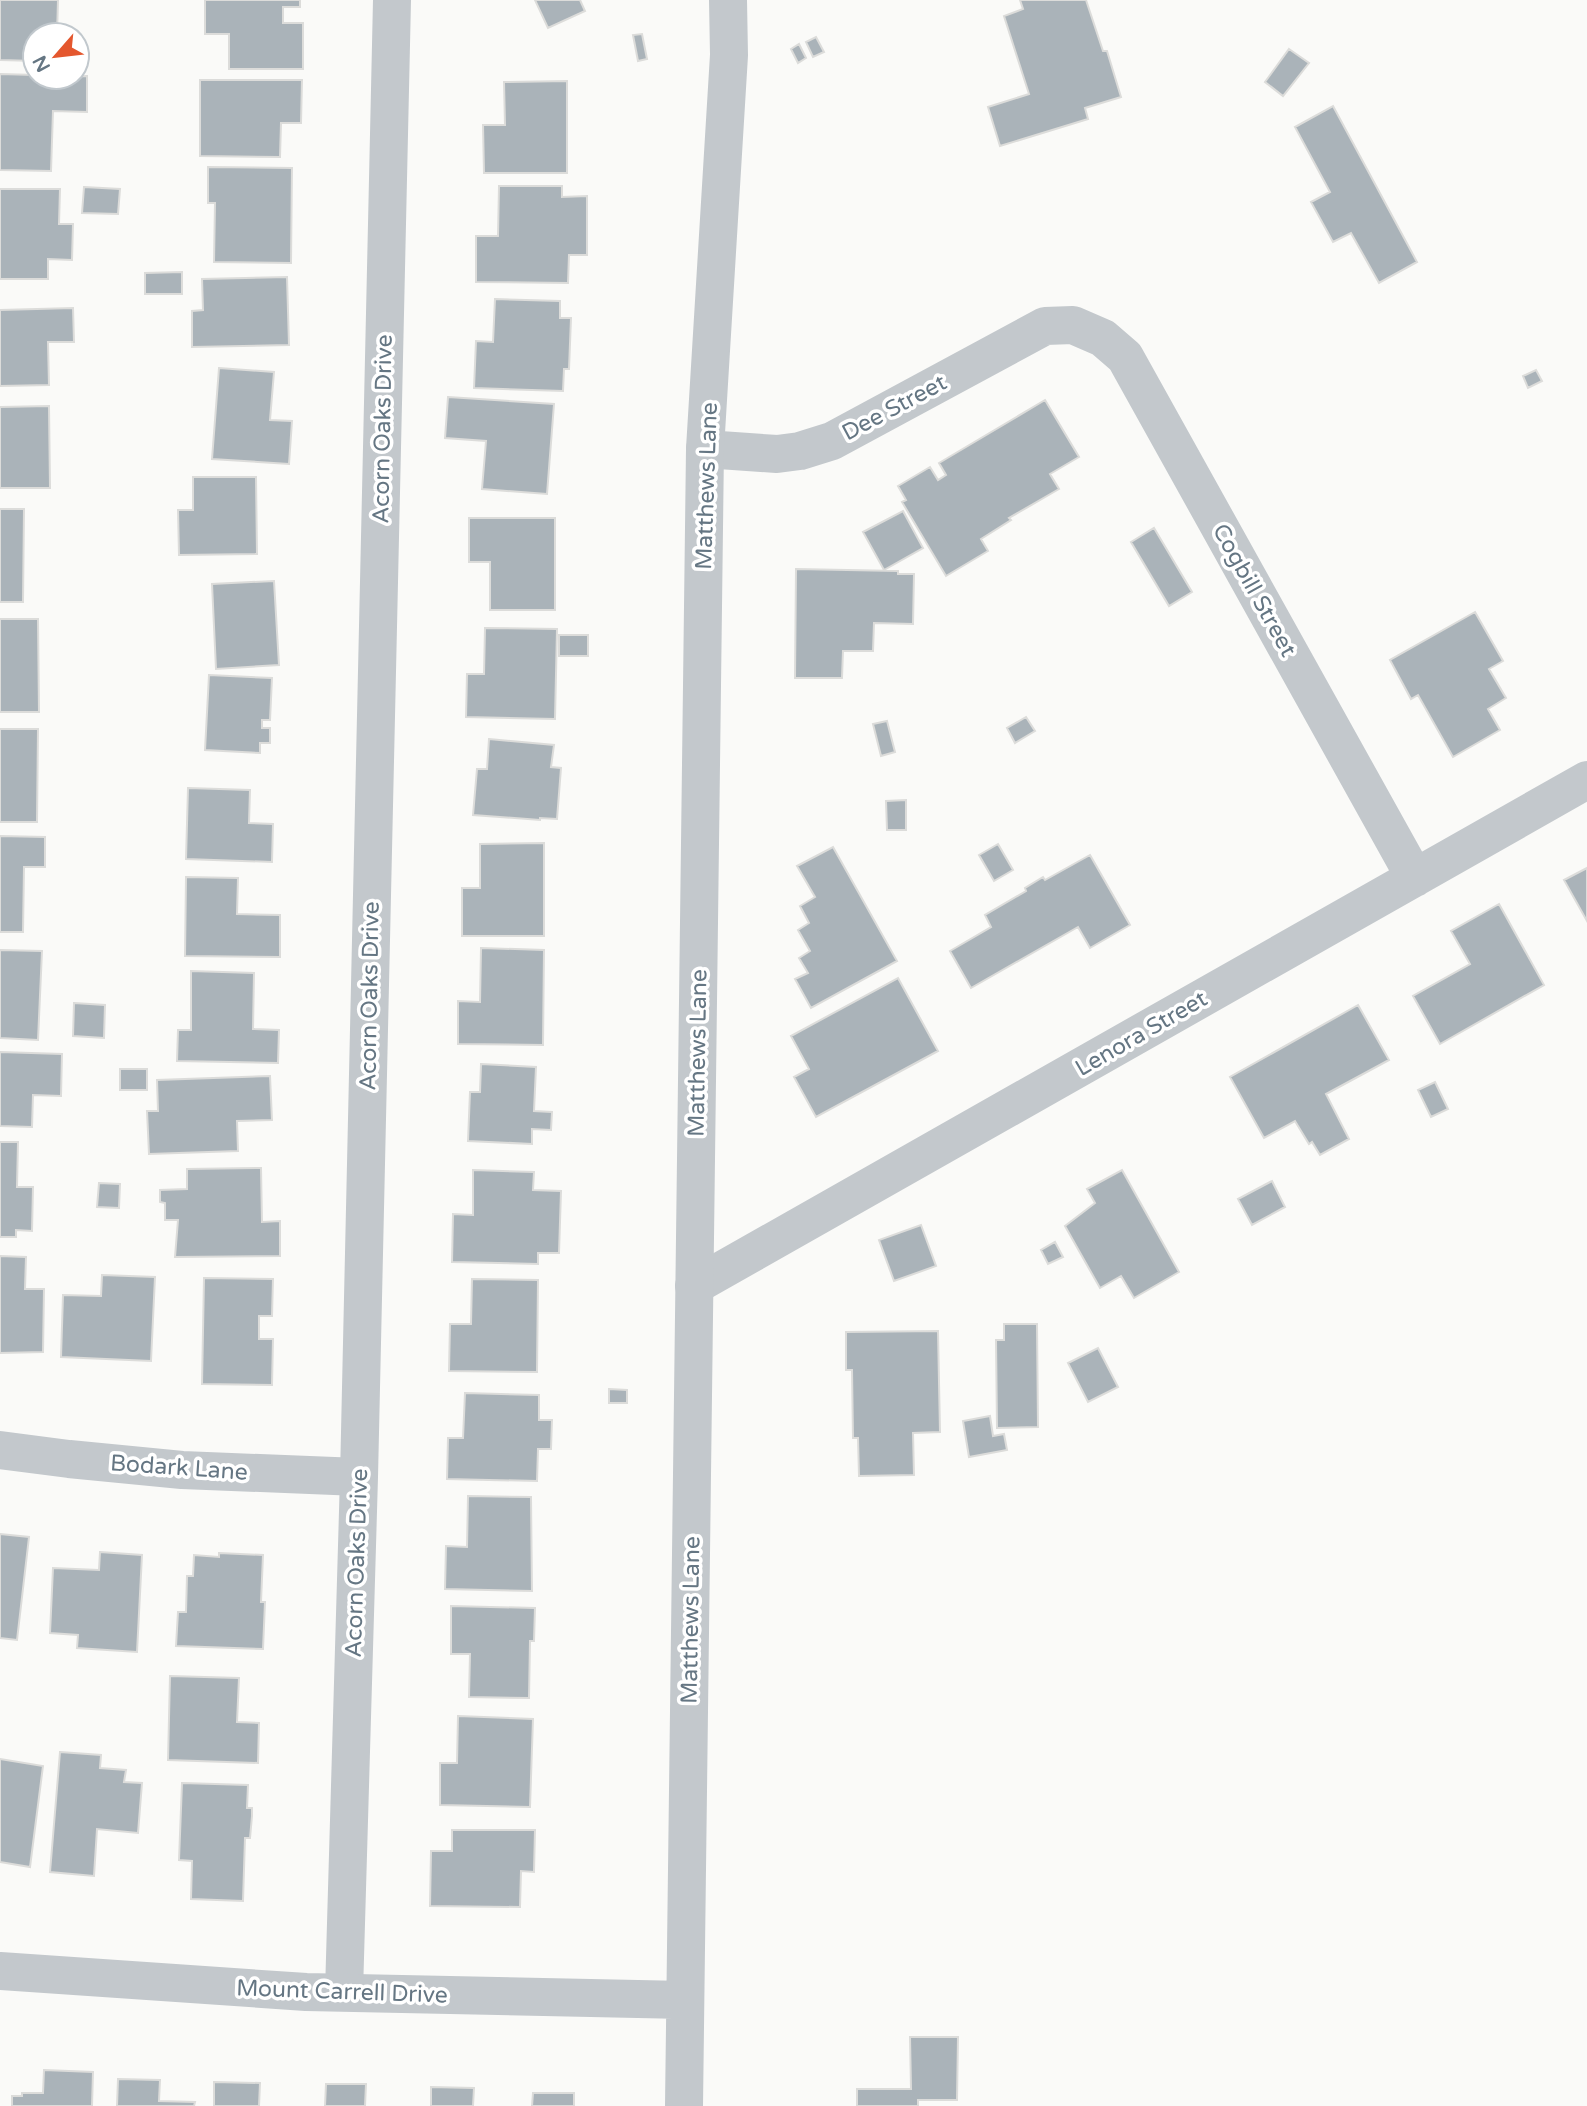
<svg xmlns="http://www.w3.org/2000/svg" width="1587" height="2106" viewBox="0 0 1587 2106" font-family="'Varela Round',sans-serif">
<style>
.building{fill:#aab3b9;stroke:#dcdcda;stroke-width:2}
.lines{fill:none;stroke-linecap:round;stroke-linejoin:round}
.minor{stroke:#c3c8cc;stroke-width:38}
.tertiary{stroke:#c3c8cc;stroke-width:38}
.labels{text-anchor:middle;stroke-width:7;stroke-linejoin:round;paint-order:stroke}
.street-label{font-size:23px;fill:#657683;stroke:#fff}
</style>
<rect width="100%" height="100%" fill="#fafaf8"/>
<path class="building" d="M 0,0 L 58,0 L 57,35 L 35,35 L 35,61 L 0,60 Z
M 205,0 L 300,0 L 300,7 L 283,7 L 283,23 L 303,23 L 303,69 L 229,69 L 229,34 L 205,34 Z
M 535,0 L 580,0 L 585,11 L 548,28 Z
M 1020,0 L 1086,0 L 1103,51 L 1107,51 L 1121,97 L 1085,108 L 1088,119 L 1000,146 L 988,107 L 1029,94 L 1004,16 L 1023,9 Z
M 642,34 L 647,59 L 638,61 L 633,35 Z
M 816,37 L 824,52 L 813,57 L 806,42 Z
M 799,44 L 806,58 L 798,63 L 791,49 Z
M 1289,49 L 1309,63 L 1283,96 L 1265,82 Z
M 0,74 L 35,75 L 35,77 L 87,76 L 87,112 L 53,111 L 51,171 L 0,170 Z
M 200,80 L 302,80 L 301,123 L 281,123 L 280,157 L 200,156 Z
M 567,81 L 567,173 L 484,173 L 483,125 L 505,125 L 504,82 Z
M 1333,106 L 1417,262 L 1379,283 L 1351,233 L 1333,242 L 1311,202 L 1330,192 L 1295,127 Z
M 208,167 L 292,168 L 291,263 L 214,262 L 215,203 L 208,203 Z
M 499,186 L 562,186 L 562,197 L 587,196 L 587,255 L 569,255 L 568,283 L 476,282 L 476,236 L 498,236 Z
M 84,187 L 120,189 L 118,214 L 82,213 Z
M 0,189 L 60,189 L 59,224 L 73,224 L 72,260 L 48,259 L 48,279 L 0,279 Z
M 182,272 L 182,294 L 145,294 L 145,273 Z
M 287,277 L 289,345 L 192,347 L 192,311 L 203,310 L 202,279 Z
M 495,299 L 560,301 L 560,318 L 571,318 L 569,369 L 564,369 L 563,391 L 474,388 L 476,341 L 493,342 Z
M 73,308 L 74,342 L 48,342 L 49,385 L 0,386 L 0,310 Z
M 219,368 L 274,372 L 270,420 L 292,421 L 289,464 L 212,459 Z
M 1536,370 L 1542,381 L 1528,388 L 1523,376 Z
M 448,397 L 554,404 L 547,494 L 482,489 L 486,441 L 445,438 Z
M 1045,400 L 1079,457 L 1050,474 L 1059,489 L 1009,518 L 1011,520 L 981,539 L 988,551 L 946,576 L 902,502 L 906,500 L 898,486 L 930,467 L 938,480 L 946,475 L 939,463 Z
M 49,406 L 50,488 L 0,488 L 0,407 Z
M 193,477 L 256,477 L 257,554 L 179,555 L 178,510 L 193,510 Z
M 0,509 L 24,509 L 23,602 L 0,602 Z
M 903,511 L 923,548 L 884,570 L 863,532 Z
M 469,518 L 555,518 L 555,610 L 490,610 L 490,562 L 469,562 Z
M 1154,528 L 1192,592 L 1169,606 L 1131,542 Z
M 796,569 L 898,571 L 898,574 L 914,574 L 913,624 L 874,623 L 873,651 L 843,651 L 842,678 L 795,678 Z
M 274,581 L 279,665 L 216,669 L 212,584 Z
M 1475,612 L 1503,661 L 1489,669 L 1506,698 L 1488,709 L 1500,730 L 1453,757 L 1418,695 L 1411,699 L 1390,660 Z
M 0,619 L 38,619 L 39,712 L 0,712 Z
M 485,628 L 557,629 L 555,719 L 466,717 L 467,674 L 484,674 Z
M 559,635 L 588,635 L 588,656 L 559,656 Z
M 209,675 L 272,678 L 270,720 L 262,720 L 262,728 L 270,728 L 270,743 L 260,743 L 260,753 L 205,750 Z
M 1026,717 L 1035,731 L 1015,743 L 1007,728 Z
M 887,721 L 895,752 L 881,756 L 873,724 Z
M 0,729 L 38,729 L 37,822 L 0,822 Z
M 489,739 L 554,745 L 551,767 L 561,768 L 557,819 L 540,818 L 540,820 L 473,815 L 477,769 L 487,769 Z
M 188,788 L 250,790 L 249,823 L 273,824 L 272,862 L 186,859 Z
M 906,800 L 906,830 L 887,830 L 886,801 Z
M 0,836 L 45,837 L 45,867 L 24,867 L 23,932 L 0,932 Z
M 544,843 L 544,936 L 462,936 L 462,888 L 480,888 L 480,844 Z
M 998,844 L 1013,870 L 994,881 L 979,855 Z
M 833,847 L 897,961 L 811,1008 L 795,979 L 808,973 L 799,958 L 810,951 L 798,930 L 809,923 L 800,906 L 815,897 L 797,866 Z
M 1090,855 L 1130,925 L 1090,948 L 1078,927 L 971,988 L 950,951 L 991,927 L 985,915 L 1026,891 L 1025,888 L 1043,877 L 1045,880 Z
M 1587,868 L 1587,921 L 1564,880 Z
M 186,877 L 238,878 L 237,914 L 280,915 L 280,957 L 185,956 Z
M 1499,904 L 1544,985 L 1440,1044 L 1413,996 L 1470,964 L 1451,931 Z
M 481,948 L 544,950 L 543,1045 L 458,1044 L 458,1001 L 480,1002 Z
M 0,950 L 42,951 L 38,1040 L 0,1038 Z
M 191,971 L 254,973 L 253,1029 L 279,1030 L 278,1063 L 177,1061 L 178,1030 L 191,1030 Z
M 898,978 L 938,1051 L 816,1117 L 794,1077 L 809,1069 L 791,1036 Z
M 74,1003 L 105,1005 L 104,1038 L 73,1036 Z
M 1358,1005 L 1389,1060 L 1326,1094 L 1349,1139 L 1320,1155 L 1312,1142 L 1309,1144 L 1295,1121 L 1264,1138 L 1230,1077 Z
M 0,1052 L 62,1054 L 61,1096 L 33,1095 L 32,1127 L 0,1126 Z
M 481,1064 L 536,1067 L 534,1111 L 552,1112 L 551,1130 L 532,1129 L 532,1144 L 468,1141 L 470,1092 L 480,1092 Z
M 120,1069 L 147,1069 L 147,1090 L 120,1090 Z
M 270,1076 L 272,1120 L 237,1121 L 238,1151 L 149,1154 L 147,1111 L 158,1111 L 157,1080 Z
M 1435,1082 L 1448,1109 L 1431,1117 L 1418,1090 Z
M 0,1142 L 18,1142 L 17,1187 L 33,1187 L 32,1231 L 16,1230 L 16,1237 L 0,1237 Z
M 261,1168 L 262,1222 L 280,1221 L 280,1256 L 175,1257 L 178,1220 L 165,1220 L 165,1203 L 160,1202 L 160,1190 L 187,1189 L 187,1169 Z
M 473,1170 L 534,1172 L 533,1190 L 561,1191 L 559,1253 L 538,1253 L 538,1264 L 452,1262 L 453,1214 L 473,1215 Z
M 1122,1170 L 1179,1272 L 1134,1298 L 1121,1276 L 1100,1288 L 1065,1226 L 1095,1203 L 1087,1189 Z
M 1272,1181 L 1285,1207 L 1252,1225 L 1238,1199 Z
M 99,1183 L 120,1184 L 119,1208 L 97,1207 Z
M 921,1225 L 936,1266 L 894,1281 L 879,1240 Z
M 1055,1242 L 1063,1257 L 1048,1264 L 1041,1250 Z
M 0,1256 L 26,1257 L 25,1289 L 44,1289 L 43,1352 L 0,1353 Z
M 102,1275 L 155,1277 L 151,1361 L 61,1357 L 63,1295 L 101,1296 Z
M 204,1278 L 273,1279 L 272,1316 L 259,1316 L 259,1339 L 273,1339 L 272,1385 L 202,1384 Z
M 472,1279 L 538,1280 L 537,1372 L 449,1371 L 450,1324 L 471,1324 Z
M 1004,1324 L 1037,1324 L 1038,1427 L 997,1428 L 996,1340 L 1004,1340 Z
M 938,1331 L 940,1432 L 913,1433 L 914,1475 L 859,1476 L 858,1438 L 853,1438 L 852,1370 L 846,1370 L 846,1332 Z
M 1098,1348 L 1118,1387 L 1088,1402 L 1068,1363 Z
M 609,1389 L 627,1390 L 627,1403 L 609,1403 Z
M 465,1393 L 539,1395 L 539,1420 L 552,1420 L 551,1449 L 538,1449 L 537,1481 L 447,1479 L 448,1438 L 463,1438 Z
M 990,1416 L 993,1436 L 1004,1434 L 1007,1450 L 969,1457 L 963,1421 Z
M 468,1496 L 531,1497 L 532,1591 L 445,1589 L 446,1546 L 467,1547 Z
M 0,1534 L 29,1537 L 17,1640 L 0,1638 Z
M 100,1552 L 142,1555 L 137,1652 L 77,1648 L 78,1635 L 50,1633 L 53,1568 L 99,1570 Z
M 219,1553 L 263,1555 L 261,1602 L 265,1602 L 263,1649 L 176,1646 L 178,1612 L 186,1612 L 187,1576 L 193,1576 L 194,1555 L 219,1557 Z
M 451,1606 L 535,1608 L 534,1641 L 530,1641 L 529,1698 L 469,1697 L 470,1654 L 451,1654 Z
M 170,1676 L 239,1678 L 237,1722 L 259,1723 L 258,1763 L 168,1760 Z
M 458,1716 L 533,1719 L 530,1807 L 440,1805 L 440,1763 L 457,1763 Z
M 60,1752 L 101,1755 L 100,1768 L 126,1770 L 124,1782 L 142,1783 L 138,1833 L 97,1829 L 94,1876 L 50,1872 Z
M 0,1759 L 43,1766 L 30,1867 L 0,1862 Z
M 182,1783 L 248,1785 L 247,1808 L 252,1808 L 252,1816 L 250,1838 L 245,1838 L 243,1901 L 191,1899 L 192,1861 L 179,1860 Z
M 452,1830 L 535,1830 L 534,1872 L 521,1871 L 520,1907 L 430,1906 L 431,1851 L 452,1851 Z
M 910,2037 L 958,2037 L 957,2100 L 918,2100 L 918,2106 L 857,2106 L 857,2089 L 911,2089 Z
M 44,2070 L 93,2072 L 92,2106 L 12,2106 L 12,2096 L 22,2096 L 22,2093 L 43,2093 Z
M 118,2079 L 160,2080 L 159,2101 L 195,2102 L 194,2106 L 117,2106 Z
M 214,2082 L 260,2083 L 259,2106 L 214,2106 Z
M 326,2084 L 366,2084 L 365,2106 L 325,2106 Z
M 431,2087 L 474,2088 L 473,2106 L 431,2106 Z
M 533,2093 L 574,2093 L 574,2106 L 532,2106 Z"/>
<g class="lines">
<path class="minor" d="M 705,449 L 777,454 L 800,451 L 832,441 L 1045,326 L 1073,325 L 1103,338 L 1125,357 L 1415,878
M 694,1286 L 1587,780
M 0,1450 L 69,1459 L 182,1470 L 359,1477
M 344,1992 L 359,1477 L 392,0"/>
<path class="tertiary" d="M 0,1971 L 306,1992 L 685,2000
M 684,2106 L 705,449 L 729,55 L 728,0"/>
</g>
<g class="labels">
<g class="street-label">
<text transform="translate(894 407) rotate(-28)" y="8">Dee Street</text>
<text transform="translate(382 429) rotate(-89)" y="8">Acorn Oaks Drive</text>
<text transform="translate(706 486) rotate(-88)" y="8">Matthews Lane</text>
<text transform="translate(1255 590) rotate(61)" y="8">Cogbill Street</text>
<text transform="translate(369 996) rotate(-89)" y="8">Acorn Oaks Drive</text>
<text transform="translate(1141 1033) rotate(-30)" y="8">Lenora Street</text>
<text transform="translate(697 1053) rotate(-89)" y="8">Matthews Lane</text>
<text transform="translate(179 1467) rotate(4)" y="8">Bodark Lane</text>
<text transform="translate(356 1563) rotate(-88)" y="8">Acorn Oaks Drive</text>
<text transform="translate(690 1620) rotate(-89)" y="8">Matthews Lane</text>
<text transform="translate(342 1991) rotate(2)" y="8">Mount Carrell Drive</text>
</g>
</g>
<g transform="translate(56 56) rotate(242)"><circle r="33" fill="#ffffff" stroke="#c1c8cd" stroke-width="2"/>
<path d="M0-5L12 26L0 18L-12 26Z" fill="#e4572e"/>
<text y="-10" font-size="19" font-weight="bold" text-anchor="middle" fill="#657683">N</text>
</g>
</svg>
